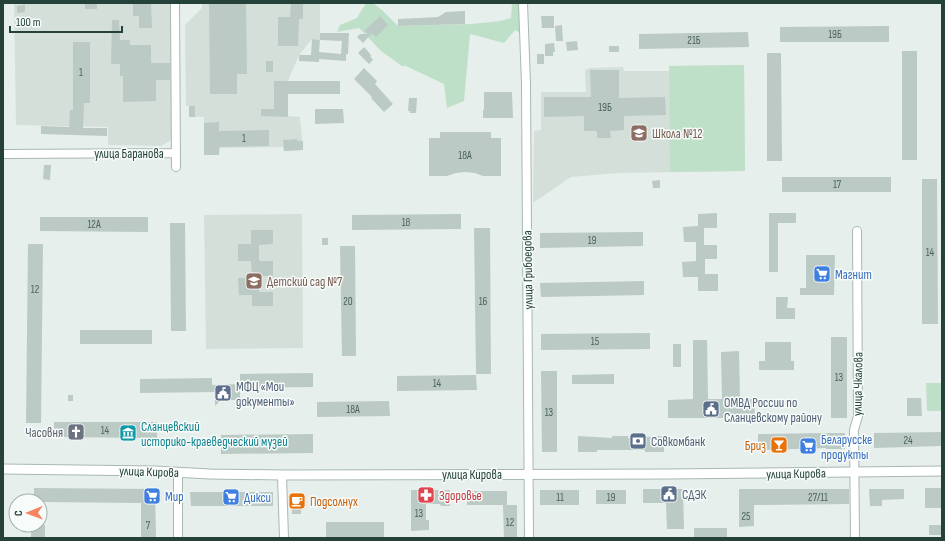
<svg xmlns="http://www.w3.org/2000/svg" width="945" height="541" viewBox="0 0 945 541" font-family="'Sofia Sans Condensed',sans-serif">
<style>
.built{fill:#d4dfda}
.green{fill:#bfe0c8}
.building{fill:#bbcac4}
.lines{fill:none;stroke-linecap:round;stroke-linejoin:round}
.minor-casing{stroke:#a8b8b2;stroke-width:10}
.tertiary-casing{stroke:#a8b8b2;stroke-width:11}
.minor{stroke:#fff;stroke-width:8}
.tertiary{stroke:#fff;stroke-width:9}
.labels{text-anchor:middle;stroke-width:3;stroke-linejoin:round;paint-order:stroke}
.number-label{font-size:11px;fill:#4a645c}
.education-label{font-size:13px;fill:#785e54;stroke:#f7fbf9;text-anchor:start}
.street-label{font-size:13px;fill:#24423a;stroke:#f7fbf9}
.shop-label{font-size:13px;fill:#366cbe;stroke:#f7fbf9;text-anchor:start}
.service-label{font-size:13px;fill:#4e5e75;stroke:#f7fbf9;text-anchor:start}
.culture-label{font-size:13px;fill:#0d838f;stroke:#f7fbf9;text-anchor:start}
.worship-label{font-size:13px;fill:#5b616d;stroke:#f7fbf9;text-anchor:end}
.food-label{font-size:13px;fill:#c56008;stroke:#f7fbf9;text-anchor:end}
.health-label{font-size:13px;fill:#be3a42;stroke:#f7fbf9;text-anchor:start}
</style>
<rect width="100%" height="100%" fill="#e6efeb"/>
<path class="built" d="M 14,3 L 172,3 L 173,139 L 161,146 L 108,145 L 108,127 L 16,125 Z
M 202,3 L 320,3 L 320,40 L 312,39 L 299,55 L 288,81 L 288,116 L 300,117 L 303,150 L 284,151 L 283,147 L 220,148 L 219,155 L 204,155 L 204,117 L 189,117 L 189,106 L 186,106 L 185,25 L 202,8 Z
M 744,65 L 745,171 L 618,173 L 571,177 L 533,203 L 534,131 L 541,130 L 541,92 L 586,92 L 585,70 L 590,68 L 623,67 L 624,71 L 669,71 L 669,66 Z
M 302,214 L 303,348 L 206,349 L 204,215 Z"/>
<path class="green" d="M 366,3 L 373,3 L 383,11 L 398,26 L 472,24 L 500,21 L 511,18 L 512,3 L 519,3 L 520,33 L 515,30 L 504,43 L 470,34 L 464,101 L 447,108 L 444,84 L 406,66 L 402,66 L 381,51 L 359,28 L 337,32 L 340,25 L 357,18 Z
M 744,65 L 745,171 L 670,172 L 669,66 Z
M 926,383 L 942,383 L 942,411 L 927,411 Z"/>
<path class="building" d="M 85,3 L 97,3 L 97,9 L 85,9 Z
M 133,3 L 151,3 L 152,28 L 139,28 L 139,16 L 133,16 Z
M 209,3 L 216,3 L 216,4 L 246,4 L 247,74 L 237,74 L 237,94 L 210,94 Z
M 291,3 L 303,3 L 303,19 L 299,19 L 298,46 L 278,46 L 278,17 L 290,17 Z
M 25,5 L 25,12 L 17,13 L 17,6 Z
M 465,11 L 465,24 L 398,26 L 398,19 L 438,17 L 446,12 Z
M 380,16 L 388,25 L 376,37 L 372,33 L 363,43 L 357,37 L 360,34 L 369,34 L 364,31 Z
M 541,16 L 554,16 L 554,28 L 542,28 Z
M 112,20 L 119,20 L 120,40 L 130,40 L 130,45 L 151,45 L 151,63 L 170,63 L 170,80 L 156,80 L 156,101 L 123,102 L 123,76 L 120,76 L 120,64 L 111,64 Z
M 562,25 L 563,41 L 556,41 L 555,26 Z
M 889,26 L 889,42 L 780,42 L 780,27 Z
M 748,32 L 749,47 L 639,49 L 639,34 Z
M 320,33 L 349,33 L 348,54 L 346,54 L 346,61 L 319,59 L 319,62 L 299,61 L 299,55 L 311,55 L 312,39 L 320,40 L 319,52 L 341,54 L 342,41 L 320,40 Z
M 577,41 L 578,50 L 567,51 L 566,42 Z
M 73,42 L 90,42 L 90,103 L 84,103 L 83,128 L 107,128 L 107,136 L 41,134 L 41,126 L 69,127 L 70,110 L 73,110 Z
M 554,43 L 555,52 L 553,52 L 553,56 L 545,56 L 545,44 Z
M 609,46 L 619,46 L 619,52 L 609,52 Z
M 364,47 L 371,55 L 370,56 L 373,60 L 369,64 L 358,53 Z
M 902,51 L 917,51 L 917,160 L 902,160 Z
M 767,53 L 781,53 L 782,161 L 767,161 Z
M 537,54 L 544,54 L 544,64 L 537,64 Z
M 266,61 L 273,61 L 273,72 L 266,72 Z
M 364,68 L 377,81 L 375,84 L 393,104 L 384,112 L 371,98 L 372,97 L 354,79 Z
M 590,70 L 619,70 L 619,98 L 665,97 L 666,115 L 624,116 L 624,130 L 610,131 L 611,138 L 597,138 L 597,131 L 584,131 L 584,116 L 544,117 L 544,97 L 591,97 Z
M 274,81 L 340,81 L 340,94 L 288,94 L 288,117 L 261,116 L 261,109 L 274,109 Z
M 484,92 L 512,92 L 513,118 L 483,118 L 483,110 L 484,110 Z
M 409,98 L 417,98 L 416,113 L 410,113 L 410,111 L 408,111 Z
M 189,106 L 195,106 L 195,117 L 189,117 Z
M 315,109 L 343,109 L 344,123 L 315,124 Z
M 219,122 L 219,131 L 269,130 L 269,146 L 219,147 L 219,155 L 204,155 L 204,123 Z
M 440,132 L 491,132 L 491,138 L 501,138 L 501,176 L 483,176 L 475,173 L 465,172 L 456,173 L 447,176 L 429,176 L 429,138 L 440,138 Z
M 297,139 L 297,141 L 303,141 L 303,150 L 284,151 L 283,140 Z
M 44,165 L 51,165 L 50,180 L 43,179 Z
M 782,177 L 891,177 L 891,192 L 782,192 Z
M 922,179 L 937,179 L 938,324 L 922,324 Z
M 660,180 L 660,188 L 653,188 L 652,181 Z
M 717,213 L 717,228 L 704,228 L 704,245 L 717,245 L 717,259 L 705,259 L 705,274 L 718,274 L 718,291 L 698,291 L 698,277 L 683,277 L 682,262 L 696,261 L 696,242 L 684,242 L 683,227 L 698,226 L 698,214 Z
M 769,213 L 796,213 L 796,223 L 778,223 L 778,272 L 769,272 Z
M 461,214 L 461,229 L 352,230 L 352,215 Z
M 40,217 L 148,217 L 148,232 L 40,231 Z
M 170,223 L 185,223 L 186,331 L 171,331 Z
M 474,228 L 490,228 L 491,374 L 476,374 Z
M 251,230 L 273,230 L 273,244 L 259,245 L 259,261 L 273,261 L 273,276 L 259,276 L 259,292 L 273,292 L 273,306 L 252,306 L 252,295 L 239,295 L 238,278 L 252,278 L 251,261 L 238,261 L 238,244 L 251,244 Z
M 643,232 L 643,246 L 540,248 L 540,233 Z
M 322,238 L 328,238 L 328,245 L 322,245 Z
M 28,244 L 43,244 L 41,423 L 26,423 Z
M 340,246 L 355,246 L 356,356 L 342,356 Z
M 806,255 L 835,255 L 834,295 L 800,295 L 800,288 L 806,288 Z
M 644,281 L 644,295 L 541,297 L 540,283 Z
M 776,297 L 788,297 L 787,308 L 795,308 L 795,319 L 776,319 Z
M 80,330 L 152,330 L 152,344 L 80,344 Z
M 650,333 L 650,349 L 541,350 L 541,334 Z
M 831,337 L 847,337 L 847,418 L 831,418 Z
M 693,340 L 707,340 L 708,399 L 722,399 L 721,352 L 739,351 L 740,399 L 754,399 L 755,418 L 668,418 L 668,400 L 693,399 Z
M 765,342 L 791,342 L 791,361 L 794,361 L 794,370 L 759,370 L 759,361 L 765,361 Z
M 673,344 L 681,344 L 681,367 L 673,367 Z
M 541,371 L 557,371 L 557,452 L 542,452 Z
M 313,373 L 313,387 L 240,388 L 240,400 L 221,400 L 215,406 L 215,392 L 140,393 L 140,379 L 212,378 L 212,385 L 240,384 L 240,374 Z
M 614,374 L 614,384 L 572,384 L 572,375 Z
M 476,375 L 477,390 L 397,391 L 397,376 Z
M 68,395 L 73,395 L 73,401 L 68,401 Z
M 907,398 L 921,398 L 922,416 L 907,416 Z
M 389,401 L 390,416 L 317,417 L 317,402 Z
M 54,422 L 157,422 L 157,438 L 54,437 Z
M 942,432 L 942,446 L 874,448 L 874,433 Z
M 826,433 L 845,433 L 845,449 L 826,449 L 826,448 L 758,450 L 758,434 Z
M 313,434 L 313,453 L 221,454 L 221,435 Z
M 578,436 L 612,438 L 612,436 L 628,436 L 628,438 L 664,436 L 664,452 L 645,452 L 645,450 L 597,450 L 597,452 L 578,452 Z
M 34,488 L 155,489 L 156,538 L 141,538 L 141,503 L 40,502 L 34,501 Z
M 925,488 L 942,488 L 942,508 L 925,508 Z
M 643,489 L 683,489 L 684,529 L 667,529 L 666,503 L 643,503 Z
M 739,489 L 849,489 L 849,504 L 754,505 L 754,526 L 739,527 Z
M 869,489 L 904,489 L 904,499 L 882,500 L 882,506 L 870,506 Z
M 411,490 L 450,490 L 450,506 L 441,506 L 440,504 L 426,504 L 426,520 L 429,520 L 429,530 L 411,531 Z
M 540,490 L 579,490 L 579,505 L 540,505 Z
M 596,490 L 626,490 L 626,504 L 596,504 Z
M 467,491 L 507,491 L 507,505 L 467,505 Z
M 190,492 L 273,492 L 273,506 L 191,506 Z
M 292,496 L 301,496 L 301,514 L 292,514 Z
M 503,505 L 517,505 L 517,538 L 504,538 Z
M 326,522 L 384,522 L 384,538 L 326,538 Z
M 31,525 L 45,525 L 45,538 L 31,538 Z
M 929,525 L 942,525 L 942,535 L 929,535 Z
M 694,528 L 727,528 L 727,538 L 694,538 Z"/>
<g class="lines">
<g class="minor-casing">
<path id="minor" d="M 175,3 L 176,167
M 523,3 L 526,84 L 529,538
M 3,154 L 176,153
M 178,472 L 178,538
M 282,475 L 284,538
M 855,538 L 854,430 L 858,416 L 857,231"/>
</g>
<g class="tertiary-casing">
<path id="tertiary" d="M 3,469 L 155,471 L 210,474 L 282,475 L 668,474 L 942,471"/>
</g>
<use href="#minor" class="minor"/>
<use href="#tertiary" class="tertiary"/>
</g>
<defs>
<g id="school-square" transform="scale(0.9)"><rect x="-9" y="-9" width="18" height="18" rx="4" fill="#8d6e63" stroke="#f7fbf9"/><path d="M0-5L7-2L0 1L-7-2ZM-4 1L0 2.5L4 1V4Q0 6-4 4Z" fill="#fff"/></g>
<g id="supermarket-square" transform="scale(0.9)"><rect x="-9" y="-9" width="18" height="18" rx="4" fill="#3f7fe0" stroke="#f7fbf9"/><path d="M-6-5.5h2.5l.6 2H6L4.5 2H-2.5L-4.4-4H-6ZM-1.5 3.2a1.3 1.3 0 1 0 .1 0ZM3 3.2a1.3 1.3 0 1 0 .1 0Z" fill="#fff"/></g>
<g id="civic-square" transform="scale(0.9)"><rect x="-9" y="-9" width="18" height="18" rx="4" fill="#5c6f8a" stroke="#f7fbf9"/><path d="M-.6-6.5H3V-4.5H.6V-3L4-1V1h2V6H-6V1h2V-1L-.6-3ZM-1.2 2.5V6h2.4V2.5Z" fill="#fff"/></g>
<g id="church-square" transform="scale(0.9)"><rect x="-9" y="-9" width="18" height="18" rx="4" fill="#6b7280" stroke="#f7fbf9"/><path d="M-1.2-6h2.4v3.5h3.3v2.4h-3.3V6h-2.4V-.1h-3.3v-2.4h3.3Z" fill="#fff"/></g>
<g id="museum-square" transform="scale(0.9)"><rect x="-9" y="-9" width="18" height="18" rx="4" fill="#0f9aa8" stroke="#f7fbf9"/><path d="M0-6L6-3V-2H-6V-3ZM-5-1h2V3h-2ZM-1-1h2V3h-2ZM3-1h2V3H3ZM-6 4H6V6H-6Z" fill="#fff"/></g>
<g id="bank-square" transform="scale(0.9)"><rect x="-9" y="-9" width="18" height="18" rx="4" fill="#5c6f8a" stroke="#f7fbf9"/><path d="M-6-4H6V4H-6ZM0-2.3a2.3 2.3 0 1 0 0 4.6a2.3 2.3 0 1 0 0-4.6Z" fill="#fff"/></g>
<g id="bar-square" transform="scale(0.9)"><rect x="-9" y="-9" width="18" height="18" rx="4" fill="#e8710a" stroke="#f7fbf9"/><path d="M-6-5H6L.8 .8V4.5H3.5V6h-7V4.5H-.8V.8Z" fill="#fff"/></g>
<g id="pharmacy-square" transform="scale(0.9)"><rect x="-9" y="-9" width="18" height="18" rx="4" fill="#e0444e" stroke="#f7fbf9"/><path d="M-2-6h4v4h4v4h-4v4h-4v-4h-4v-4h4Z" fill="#fff"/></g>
<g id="cafe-square" transform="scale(0.9)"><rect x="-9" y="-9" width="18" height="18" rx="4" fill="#e8710a" stroke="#f7fbf9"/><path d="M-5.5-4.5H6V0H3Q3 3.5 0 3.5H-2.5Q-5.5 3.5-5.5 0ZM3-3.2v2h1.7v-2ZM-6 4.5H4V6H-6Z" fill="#fff"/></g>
</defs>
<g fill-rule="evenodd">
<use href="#school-square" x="639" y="133"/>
<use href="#supermarket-square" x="822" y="274"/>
<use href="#school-square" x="254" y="281"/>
<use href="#civic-square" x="223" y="393"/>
<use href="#civic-square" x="711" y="409"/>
<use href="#church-square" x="76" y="432"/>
<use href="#museum-square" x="128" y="433"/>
<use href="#bank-square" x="638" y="441"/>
<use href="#bar-square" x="779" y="445"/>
<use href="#supermarket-square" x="808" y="446"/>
<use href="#civic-square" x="669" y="494"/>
<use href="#pharmacy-square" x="426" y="495"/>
<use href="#supermarket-square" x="152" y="496"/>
<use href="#supermarket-square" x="231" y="497"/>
<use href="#cafe-square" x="297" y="501"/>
</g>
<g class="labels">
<g class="number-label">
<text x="835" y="38">19Б</text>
<text x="694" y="44">21Б</text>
<text x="81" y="76">1</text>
<text x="605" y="111">19Б</text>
<text x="244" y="142">1</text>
<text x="465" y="159">18А</text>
<text x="837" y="188">17</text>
<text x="406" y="226">18</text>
<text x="94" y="228">12А</text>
<text x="592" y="244">19</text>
<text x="930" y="256">14</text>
<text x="35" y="293">12</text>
<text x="348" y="305">20</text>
<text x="483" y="305">16</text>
<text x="595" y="345">15</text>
<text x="839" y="381">13</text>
<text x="437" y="387">14</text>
<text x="353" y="413">18А</text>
<text x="549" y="416">13</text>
<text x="105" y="434">14</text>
<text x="908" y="444">24</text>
<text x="560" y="501">11</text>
<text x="611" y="501">19</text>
<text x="818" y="501">27/11</text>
<text x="419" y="517">13</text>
<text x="746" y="520">25</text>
<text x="510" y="526">12</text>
<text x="148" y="529">7</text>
</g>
<g class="education-label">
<text x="652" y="138">Школа №12</text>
<text x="267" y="286">Детский сад №7</text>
</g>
<g class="street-label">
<text x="129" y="158">улица Баранова</text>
<text transform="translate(527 270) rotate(-91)" y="5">улица Грибоедова</text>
<text transform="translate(857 384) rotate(-89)" y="5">улица Чкалова</text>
<text transform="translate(149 471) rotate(2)" y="5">улица Кирова</text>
<text transform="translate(796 473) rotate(-1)" y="5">улица Кирова</text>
<text x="472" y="479">улица Кирова</text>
</g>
<g class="shop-label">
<text x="835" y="279">Магнит</text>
<text x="821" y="444">Беларусске<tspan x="821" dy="15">продукты</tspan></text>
<text x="165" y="501">Мир</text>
<text x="244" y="502">Дикси</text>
</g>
<g class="service-label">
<text x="236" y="391">МФЦ «Мои<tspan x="236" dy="15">документы»</tspan></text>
<text x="724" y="407">ОМВД России по<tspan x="724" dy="15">Сланцевскому району</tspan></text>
<text x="651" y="446">Совкомбанк</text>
<text x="682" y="499">СДЭК</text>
</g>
<g class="culture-label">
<text x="141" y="431">Сланцевский<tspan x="141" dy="15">историко-краеведческий музей</tspan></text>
</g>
<g class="worship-label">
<text x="63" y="437">Часовня</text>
</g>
<g class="food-label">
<text x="766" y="450">Бриз</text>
<text x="310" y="506" text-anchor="start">Подсолнух</text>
</g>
<g class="health-label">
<text x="439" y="500">Здоровье</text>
</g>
</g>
<rect width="945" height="541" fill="none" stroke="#24423a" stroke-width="8"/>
<g transform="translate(28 513) rotate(269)"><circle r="19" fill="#f7fbf9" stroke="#a3b1ad"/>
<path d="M0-3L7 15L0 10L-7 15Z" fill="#f4845f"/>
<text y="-6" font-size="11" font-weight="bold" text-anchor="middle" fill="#24423a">С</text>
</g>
<path d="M10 26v6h112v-6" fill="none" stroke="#24423a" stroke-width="2"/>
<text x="16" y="26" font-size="12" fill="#24423a" stroke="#f7fbf9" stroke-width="3" paint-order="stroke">100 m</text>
</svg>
